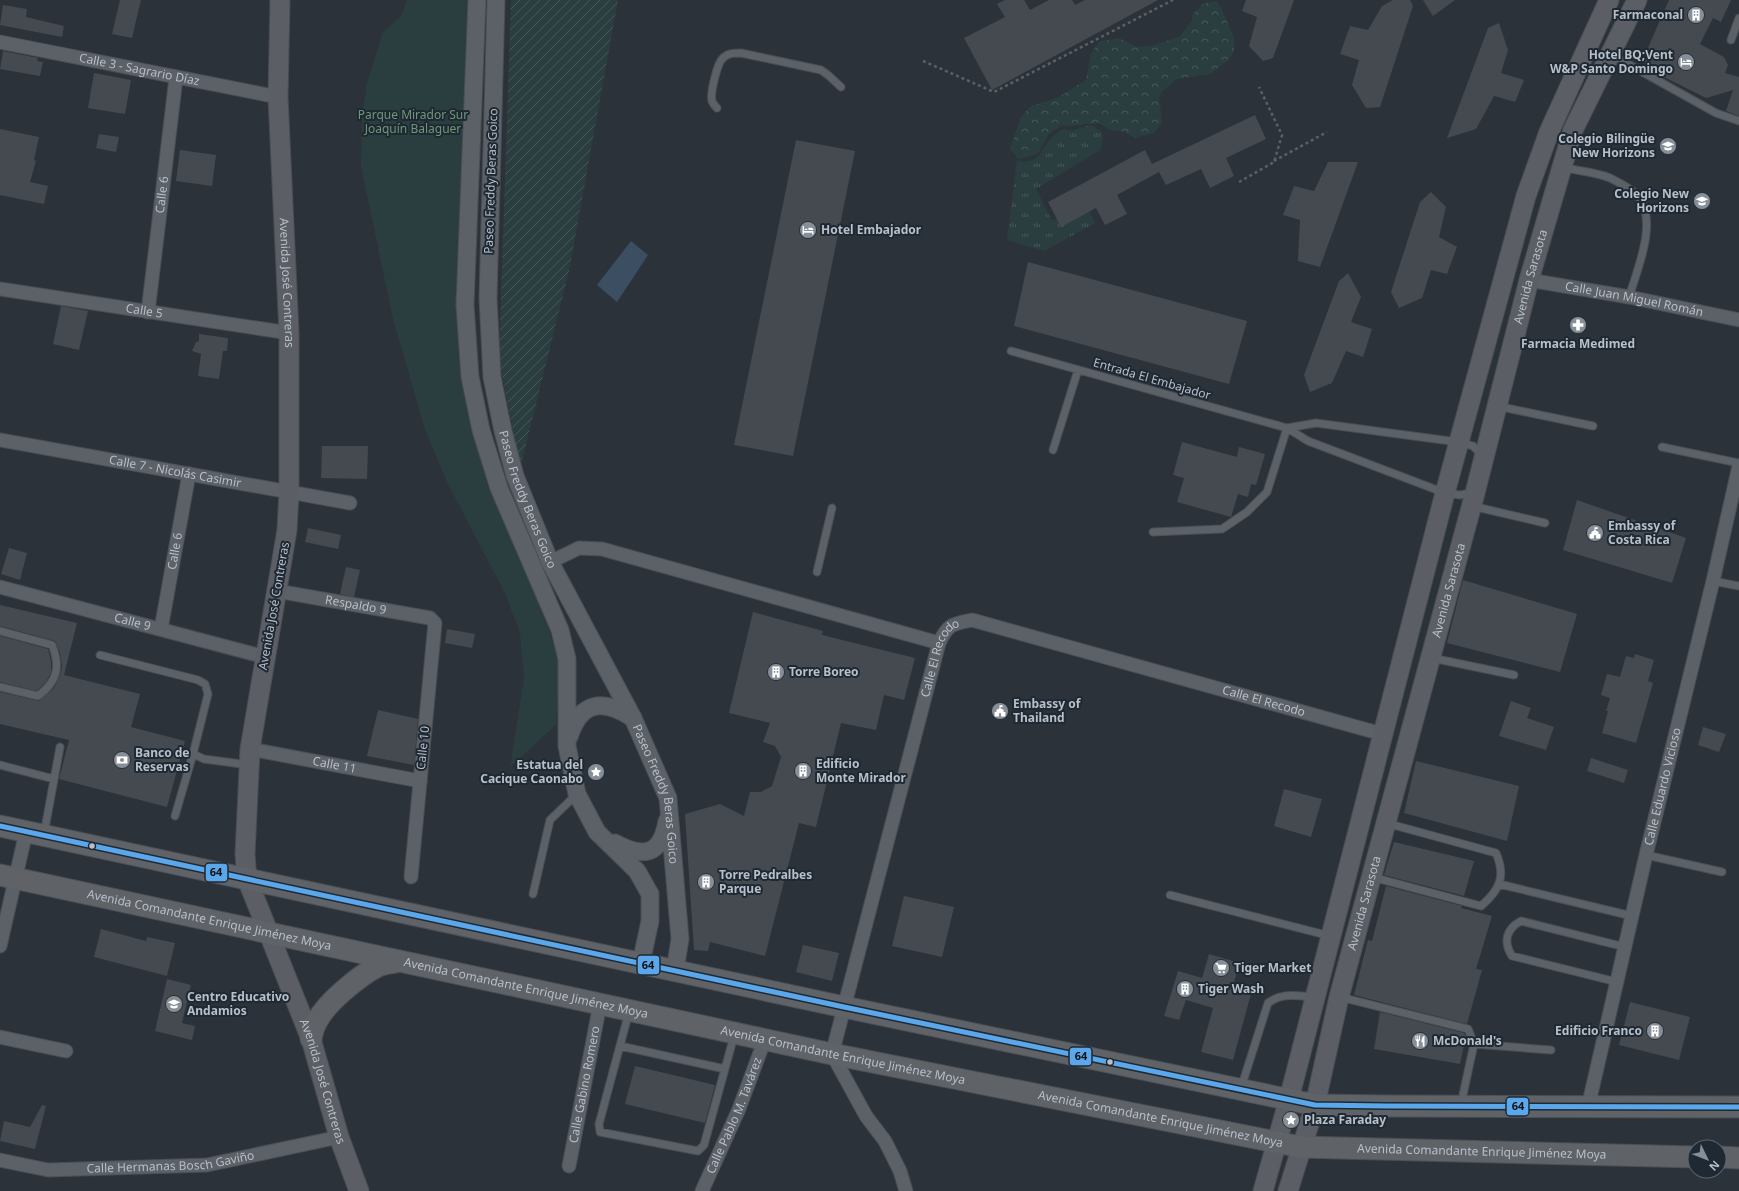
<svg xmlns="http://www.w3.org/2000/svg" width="1739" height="1191" viewBox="0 0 1739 1191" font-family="'Noto Sans',sans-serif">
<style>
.grass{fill:url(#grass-tufts)}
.forest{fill:url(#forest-crowns)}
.park{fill:#2a3e3f}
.garden{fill:url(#garden-furrows)}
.water{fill:#3b4e62}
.building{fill:#454a51}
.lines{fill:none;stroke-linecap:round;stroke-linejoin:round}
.service-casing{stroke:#4a4e54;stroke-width:9}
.minor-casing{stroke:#4a4e54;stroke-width:15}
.tertiary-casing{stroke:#4a4e54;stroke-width:19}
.secondary-casing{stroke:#4a4e54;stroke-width:21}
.primary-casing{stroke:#4a4f55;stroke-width:23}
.path{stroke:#5a6064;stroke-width:2.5;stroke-dasharray:3 3;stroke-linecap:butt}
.service{stroke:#5c6067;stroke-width:7}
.minor{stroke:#5c6067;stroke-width:13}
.tertiary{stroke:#5c6067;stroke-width:17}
.secondary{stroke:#5b5f65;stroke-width:19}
.primary{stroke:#5f6368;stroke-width:21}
.bus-1-casing{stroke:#1f2933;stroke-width:8}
.bus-1{stroke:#5aa8eb;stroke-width:5}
.bus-dot{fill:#b7bfc9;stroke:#1f2933;stroke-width:1.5}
.labels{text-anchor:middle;stroke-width:4;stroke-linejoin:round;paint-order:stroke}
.poi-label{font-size:12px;font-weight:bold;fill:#b7bfc9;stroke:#1f2933;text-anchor:start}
.street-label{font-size:12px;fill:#b7bfc9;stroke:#1f2933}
.park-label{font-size:12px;fill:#6f9877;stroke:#1f2933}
.line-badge{stroke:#1f2933;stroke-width:1.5}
.pale-badge-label{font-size:11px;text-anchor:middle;font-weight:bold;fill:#111}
</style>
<defs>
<pattern id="grass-tufts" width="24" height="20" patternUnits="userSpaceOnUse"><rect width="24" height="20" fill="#2a3e3f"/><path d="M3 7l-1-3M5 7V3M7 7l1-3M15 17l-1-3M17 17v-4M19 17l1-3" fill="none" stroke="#475859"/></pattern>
<pattern id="forest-crowns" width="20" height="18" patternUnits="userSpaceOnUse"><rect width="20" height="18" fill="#2a3e3f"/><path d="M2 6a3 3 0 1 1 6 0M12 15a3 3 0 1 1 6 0" fill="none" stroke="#475859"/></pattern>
<pattern id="garden-furrows" width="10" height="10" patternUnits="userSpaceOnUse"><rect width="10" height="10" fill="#2a3e3f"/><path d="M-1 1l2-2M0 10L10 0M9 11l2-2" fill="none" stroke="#475859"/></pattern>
</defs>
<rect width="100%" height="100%" fill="#2c3239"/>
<path class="grass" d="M 1091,125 C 1105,133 1105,134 1100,150 L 1036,189 L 1052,221 L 1086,203 L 1095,223 L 1044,251 L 1007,240 L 1017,160 C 1039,167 1041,148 1053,136 C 1056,133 1060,131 1064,129 L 1071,131 Z"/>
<path class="forest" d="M 1216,1 L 1221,7 L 1234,38 L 1234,52 L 1226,62 L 1210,74 L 1177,79 L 1162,91 L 1159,97 L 1162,123 L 1154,133 L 1135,138 L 1124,132 L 1110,130 L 1099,123 L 1068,126 L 1062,125 L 1049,134 L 1038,153 L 1031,156 L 1019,159 L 1010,149 L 1021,117 L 1031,106 L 1057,98 L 1086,80 L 1091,53 L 1099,42 L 1119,38 L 1137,47 L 1151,46 L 1179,37 L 1192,21 L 1193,14 L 1203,4 Z"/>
<path class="park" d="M 407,0 L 469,0 L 458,314 L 491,488 L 548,627 L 560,664 L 556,725 L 510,767 L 524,678 L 520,633 L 505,593 L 448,484 L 425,430 L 393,319 L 361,166 L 362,117 L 367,83 L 383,32 L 402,15 Z"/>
<path class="garden" d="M 511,0 L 618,0 L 569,271 L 520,468 L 499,358 Z"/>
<path class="water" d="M 631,241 L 648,255 L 617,302 L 597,285 Z"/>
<path class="building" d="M 120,0 L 141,0 L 132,38 L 112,34 Z
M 1005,0 L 1024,0 L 1030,10 L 1049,0 L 1072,0 L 1075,5 L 1085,0 L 1158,0 L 992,90 L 964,38 L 1005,17 L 997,4 Z
M 1246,0 L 1294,0 L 1273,58 L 1263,61 L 1249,46 L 1257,17 L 1242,11 Z
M 1393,0 L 1410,0 L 1413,6 L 1380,107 L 1366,108 L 1352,85 L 1359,60 L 1340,54 L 1350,26 L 1368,30 L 1382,6 Z
M 1423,0 L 1455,0 L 1433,16 Z
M 1669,0 L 1731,0 L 1721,22 L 1713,18 L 1700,44 L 1724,57 L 1728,65 L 1725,73 L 1739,77 L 1739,116 L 1726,111 L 1733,90 L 1706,98 L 1648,69 L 1643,59 Z
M 3,5 L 27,9 L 26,17 L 64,26 L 62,37 L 0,25 Z
M 1499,23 L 1508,50 L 1501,73 L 1524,80 L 1515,102 L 1494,96 L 1476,129 L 1447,138 L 1488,28 Z
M 3,51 L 38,58 L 37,61 L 43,62 L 40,76 L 0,69 Z
M 94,73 L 131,80 L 125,114 L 88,108 Z
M 1255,115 L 1266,139 L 1226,158 L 1234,176 L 1210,188 L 1201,169 L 1166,185 L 1159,172 L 1117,195 L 1127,214 L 1105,225 L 1096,208 L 1061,227 L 1048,202 L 1145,150 L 1152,164 Z
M 0,129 L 39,137 L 34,160 L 36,161 L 30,182 L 48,186 L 44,204 L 0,195 Z
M 99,134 L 119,137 L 116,152 L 96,148 Z
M 796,140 L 855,151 L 793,456 L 734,445 Z
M 180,150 L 216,155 L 212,186 L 176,181 Z
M 1328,162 L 1358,162 L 1320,267 L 1298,261 L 1300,220 L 1283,215 L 1294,186 L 1314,191 Z
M 1431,192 L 1446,207 L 1439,237 L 1457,247 L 1447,274 L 1431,270 L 1422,298 L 1399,308 L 1391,292 L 1420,202 Z
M 1028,262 L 1247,321 L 1229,384 L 1014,326 Z
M 1348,273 L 1361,297 L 1351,322 L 1372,329 L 1363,357 L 1346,351 L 1332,383 L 1310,392 L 1304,375 L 1339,281 Z
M 61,306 L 88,311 L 79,350 L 53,344 Z
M 199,334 L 228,338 L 227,351 L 223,351 L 219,379 L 198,376 L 201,354 L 192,351 L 196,342 L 199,341 Z
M 1182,442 L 1237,457 L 1239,447 L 1265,454 L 1256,485 L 1251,484 L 1248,497 L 1238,494 L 1231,517 L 1177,502 L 1184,478 L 1173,475 Z
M 322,446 L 368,446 L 367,479 L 321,478 Z
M 1577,500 L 1686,538 L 1672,583 L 1563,550 Z
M 308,528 L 341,535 L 338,549 L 305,542 Z
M 9,548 L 27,553 L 20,580 L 1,574 Z
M 346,567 L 360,570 L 354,597 L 340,594 Z
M 1463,580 L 1577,614 L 1560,672 L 1447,643 Z
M 0,605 L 77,623 L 64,675 L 140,694 L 131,727 L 185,741 L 167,807 L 59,779 L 69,740 L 0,724 L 0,692 L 39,701 L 54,688 L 60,675 L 62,667 L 60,652 L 55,641 L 0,626 Z
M 753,612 L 823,631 L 822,635 L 915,658 L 904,700 L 884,695 L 876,730 L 841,723 L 816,827 L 799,823 L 765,956 L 710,942 L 708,951 L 694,950 L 685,814 L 720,804 L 744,816 L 750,792 L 761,792 L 772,786 L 781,757 L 775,746 L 763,742 L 770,723 L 729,713 Z
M 447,629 L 475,634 L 472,648 L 445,643 Z
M 0,636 L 48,649 L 51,661 L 51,672 L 46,682 L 37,691 L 0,682 Z
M 1635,654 L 1654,660 L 1648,681 L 1653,683 L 1636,743 L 1602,733 L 1608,711 L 1606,711 L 1610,698 L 1601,695 L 1607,674 L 1620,677 L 1626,656 L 1634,658 Z
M 1511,701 L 1531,708 L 1527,718 L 1554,727 L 1546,750 L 1499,736 Z
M 378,710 L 418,719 L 414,765 L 367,756 Z
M 1703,727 L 1726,734 L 1719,752 L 1698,745 Z
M 1591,758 L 1628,770 L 1624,783 L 1587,771 Z
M 1416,761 L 1519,786 L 1507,841 L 1404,813 Z
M 1284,789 L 1322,799 L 1311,837 L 1274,826 Z
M 1394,842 L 1474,861 L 1464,896 L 1384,875 Z
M 1386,886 L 1462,906 L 1461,908 L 1492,916 L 1476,969 L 1482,970 L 1467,1024 L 1354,995 L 1368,940 L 1372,941 Z
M 904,896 L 954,907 L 942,957 L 892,946 Z
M 101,929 L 146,941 L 147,937 L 175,943 L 167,976 L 94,957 Z
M 803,945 L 839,953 L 832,981 L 796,972 Z
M 1209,954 L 1240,963 L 1233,985 L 1252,990 L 1233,1060 L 1201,1052 L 1213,1008 L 1186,1000 L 1179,1020 L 1164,1016 L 1178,971 L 1202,978 Z
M 167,979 L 191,985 L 182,1023 L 195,1026 L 192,1040 L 155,1031 Z
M 1630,1002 L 1690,1017 L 1679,1060 L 1619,1045 Z
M 1380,1012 L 1464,1033 L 1466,1037 L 1460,1064 L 1374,1049 Z
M 635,1066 L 715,1085 L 705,1123 L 625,1104 Z
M 42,1105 L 46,1106 L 35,1149 L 0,1141 L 4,1121 L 30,1127 Z"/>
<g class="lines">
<g class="service-casing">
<path id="service" d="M 1731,40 L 1739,18
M 1610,54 L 1716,113 L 1739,121
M 717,108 C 715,106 713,104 712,101 C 710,94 717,63 723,58 C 728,53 734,53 741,53 L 821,70 L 828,75 L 841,87
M 1562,167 C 1577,171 1596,172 1610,178 C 1618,182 1630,188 1636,194 C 1660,218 1637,270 1629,297
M 1011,351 L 1287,428 L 1308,441 L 1445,493 L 1460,495 L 1472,493
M 1497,406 L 1593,426
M 1287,428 L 1316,423 L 1458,442 L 1473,446 L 1482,455
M 1662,447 L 1739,463
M 1053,450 L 1078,370
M 1472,506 L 1545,523
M 1153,532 L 1222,529 L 1247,512 L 1267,492 L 1287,428
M 817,572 L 832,508
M 1713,581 L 1739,586
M 0,631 L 52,645 C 61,667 57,682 38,696 L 0,687
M 100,655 L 198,680 L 205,684 L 208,694 L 193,754 L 204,759 L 249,765
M 1432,658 L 1514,675
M 0,765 L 54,779
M 175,816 L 193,754
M 44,834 L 60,747
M 1646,855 L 1722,872
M 1372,877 L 1481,906 C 1500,890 1506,876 1496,853 L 1386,823
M 1499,884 L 1632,916
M 533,894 L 550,820 L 577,794
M 1170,895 L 1330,936
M 1617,982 L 1512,956 C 1503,942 1506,929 1521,921 L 1625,947
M 1340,997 L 1468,1029 L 1474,1044 L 1461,1104
M 629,1012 L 599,1124 L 600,1132 L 698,1151 L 704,1145 L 734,1036
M 1474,1044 L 1551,1050
M 620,1046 L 725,1069
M 1241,1088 L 1268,1003 C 1283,992 1297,996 1315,997"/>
</g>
<g class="minor-casing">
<g id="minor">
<path id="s1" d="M 0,42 L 278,97"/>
<path id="s2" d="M 1529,280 L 1629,297 L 1739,320"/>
<path id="s3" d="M 0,289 L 289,333"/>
<path id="s4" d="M 148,312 L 176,78"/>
<path id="s5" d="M 0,440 L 350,503"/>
<path d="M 550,562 L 579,548 L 602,549 L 939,643"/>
<path id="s6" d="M 0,587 L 265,657"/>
<path id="s7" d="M 277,591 L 430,618 L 435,623 L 411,877"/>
<path id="s8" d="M 161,629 L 189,474"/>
<path id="s9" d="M 250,749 L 420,781"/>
<path d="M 0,946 L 26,832"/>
<path d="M 0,1037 L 66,1051"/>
<path id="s10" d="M 1588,1107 L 1646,855 L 1713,581 L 1739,466"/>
<path id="s11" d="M 0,1160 L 48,1170 L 207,1165 L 339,1137"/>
<path id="s12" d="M 569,1166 L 600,1004"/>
<path id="s13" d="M 702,1191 L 739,1109 L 765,1039"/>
<path id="s14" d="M 906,1191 L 900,1171 L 885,1141 L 866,1116 L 832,1054 L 939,643 C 948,624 952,624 972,620 L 1382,734"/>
</g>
</g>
<g class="tertiary-casing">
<g id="tertiary">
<path d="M 477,0 L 465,305 L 470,377 L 481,430 L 499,488 L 560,630 L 567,659 L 567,746 L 577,794 L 597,832 L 637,871 L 650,894 L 650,921 L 641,963"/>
<path id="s15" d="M 496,0 L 488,298 L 492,377 L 503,431 L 515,476 L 550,562 L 633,718 L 668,798 L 680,939 L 675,970"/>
<path d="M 569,737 C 581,700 603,699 633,718"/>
<path d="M 615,843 C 643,858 661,856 667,821"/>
</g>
</g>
<g class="secondary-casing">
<g id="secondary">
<path id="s16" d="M 280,0 L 278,97 L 289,333 L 289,492 L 287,530 L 250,749 L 245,854 L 247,879 L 311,1039 L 339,1137 L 359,1191"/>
<path d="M 1263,1191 L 1289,1099 L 1445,493 L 1526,196 L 1549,132 L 1609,0"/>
<path id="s17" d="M 1288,1191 L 1315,1105 L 1339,997 L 1475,493 L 1529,280 L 1562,167 L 1573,130 L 1637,0"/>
</g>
</g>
<g class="primary-casing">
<g id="primary">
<path d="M 0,826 L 844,1007 L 1315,1105 L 1387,1106 L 1739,1107"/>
<path id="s18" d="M 0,875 L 832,1054 L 1301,1147 L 1695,1157"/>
<path d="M 311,1039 C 312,1033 314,1026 317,1021 C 327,1002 359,976 378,966 C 385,963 393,963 399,961"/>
<path d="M 1719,1157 L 1739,1158"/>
</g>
</g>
<path class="path" d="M 923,61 L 994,92 L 1173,0
M 1274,161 L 1327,132
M 1239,182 L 1274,162 L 1282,135 L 1259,87"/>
<use href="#service" class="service"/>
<use href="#minor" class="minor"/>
<use href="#tertiary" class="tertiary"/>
<use href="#secondary" class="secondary"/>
<use href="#primary" class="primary"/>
<g class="bus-1-casing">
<path id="bus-1" d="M 0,826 L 844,1007 L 1315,1105 L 1387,1106 L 1739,1107"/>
</g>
<use href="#bus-1" class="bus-1"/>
</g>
<defs>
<g id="building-disc" transform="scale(0.9)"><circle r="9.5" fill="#868e97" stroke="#1f2933"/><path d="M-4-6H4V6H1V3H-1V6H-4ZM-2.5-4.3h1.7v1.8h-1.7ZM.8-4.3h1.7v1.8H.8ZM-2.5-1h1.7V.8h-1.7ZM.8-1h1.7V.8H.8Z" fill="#fff"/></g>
<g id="hotel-disc" transform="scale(0.9)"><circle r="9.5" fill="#868e97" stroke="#1f2933"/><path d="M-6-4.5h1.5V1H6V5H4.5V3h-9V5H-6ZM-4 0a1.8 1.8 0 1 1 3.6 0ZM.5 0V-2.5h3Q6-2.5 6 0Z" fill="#fff"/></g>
<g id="school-disc" transform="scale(0.9)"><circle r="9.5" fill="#868e97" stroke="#1f2933"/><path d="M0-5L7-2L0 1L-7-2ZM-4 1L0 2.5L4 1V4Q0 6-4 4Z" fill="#fff"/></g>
<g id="pharmacy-disc" transform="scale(0.9)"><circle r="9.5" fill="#868e97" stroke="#1f2933"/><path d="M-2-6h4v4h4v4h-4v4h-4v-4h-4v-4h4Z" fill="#fff"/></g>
<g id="civic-disc" transform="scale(0.9)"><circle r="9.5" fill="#868e97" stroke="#1f2933"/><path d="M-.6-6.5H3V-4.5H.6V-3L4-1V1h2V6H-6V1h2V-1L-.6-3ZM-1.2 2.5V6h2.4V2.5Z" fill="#fff"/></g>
<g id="bank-disc" transform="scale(0.9)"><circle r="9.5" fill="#868e97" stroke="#1f2933"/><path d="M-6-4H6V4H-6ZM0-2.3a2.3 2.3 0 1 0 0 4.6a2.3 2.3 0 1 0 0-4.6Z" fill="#fff"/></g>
<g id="sight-disc" transform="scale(0.9)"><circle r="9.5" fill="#868e97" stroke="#1f2933"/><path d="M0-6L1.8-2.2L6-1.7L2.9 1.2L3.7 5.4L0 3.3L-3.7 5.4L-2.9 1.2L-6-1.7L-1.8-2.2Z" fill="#fff"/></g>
<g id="supermarket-disc" transform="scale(0.9)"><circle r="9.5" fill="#868e97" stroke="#1f2933"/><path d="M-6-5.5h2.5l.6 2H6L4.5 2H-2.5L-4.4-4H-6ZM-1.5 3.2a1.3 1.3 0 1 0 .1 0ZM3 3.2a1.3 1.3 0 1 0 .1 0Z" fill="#fff"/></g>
<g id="restaurant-disc" transform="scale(0.9)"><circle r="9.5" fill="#868e97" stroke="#1f2933"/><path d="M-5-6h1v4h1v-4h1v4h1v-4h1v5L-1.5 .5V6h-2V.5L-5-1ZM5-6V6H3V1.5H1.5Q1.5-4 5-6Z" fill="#fff"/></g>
</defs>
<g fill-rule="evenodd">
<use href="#building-disc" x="1696" y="15"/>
<use href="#hotel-disc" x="1686" y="62"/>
<use href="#school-disc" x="1668" y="146"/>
<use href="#school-disc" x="1702" y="201"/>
<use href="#hotel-disc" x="808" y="230"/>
<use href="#pharmacy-disc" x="1578" y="325"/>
<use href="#civic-disc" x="1595" y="533"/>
<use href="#building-disc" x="776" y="672"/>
<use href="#civic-disc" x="1000" y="711"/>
<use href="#bank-disc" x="122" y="760"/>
<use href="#building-disc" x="803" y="771"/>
<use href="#sight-disc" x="596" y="772"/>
<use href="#building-disc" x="706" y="882"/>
<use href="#supermarket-disc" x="1221" y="968"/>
<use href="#building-disc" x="1185" y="989"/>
<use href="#school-disc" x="174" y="1004"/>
<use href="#building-disc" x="1655" y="1031"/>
<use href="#restaurant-disc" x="1420" y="1041"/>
<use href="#sight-disc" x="1291" y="1120"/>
</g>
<g class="bus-dot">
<circle cx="92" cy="846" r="3.5"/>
<circle cx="1110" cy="1062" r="3.5"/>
</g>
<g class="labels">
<g class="poi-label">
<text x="1683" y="19" text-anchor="end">Farmaconal</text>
<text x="1673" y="59" text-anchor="end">Hotel BQ;Vent<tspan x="1673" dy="14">W&amp;P Santo Domingo</tspan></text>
<text x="1655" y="143" text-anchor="end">Colegio Bilingüe<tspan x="1655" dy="14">New Horizons</tspan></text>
<text x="1689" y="198" text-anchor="end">Colegio New<tspan x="1689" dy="14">Horizons</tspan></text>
<text x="821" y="234">Hotel Embajador</text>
<text x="1578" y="348" text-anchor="middle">Farmacia Medimed</text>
<text x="1608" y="530">Embassy of<tspan x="1608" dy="14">Costa Rica</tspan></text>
<text x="789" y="676">Torre Boreo</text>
<text x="1013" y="708">Embassy of<tspan x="1013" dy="14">Thailand</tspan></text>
<text x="135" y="757">Banco de<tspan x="135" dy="14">Reservas</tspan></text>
<text x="816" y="768">Edificio<tspan x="816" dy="14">Monte Mirador</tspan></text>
<text x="583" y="769" text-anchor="end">Estatua del<tspan x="583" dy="14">Cacique Caonabo</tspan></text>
<text x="719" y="879">Torre Pedralbes<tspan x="719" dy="14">Parque</tspan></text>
<text x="1234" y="972">Tiger Market</text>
<text x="1198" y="993">Tiger Wash</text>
<text x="187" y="1001">Centro Educativo<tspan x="187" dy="14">Andamios</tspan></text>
<text x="1642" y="1035" text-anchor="end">Edificio Franco</text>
<text x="1433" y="1045">McDonald's</text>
<text x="1304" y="1124">Plaza Faraday</text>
</g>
<g class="street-label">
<text dy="4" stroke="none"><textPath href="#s1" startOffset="142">Calle 3 - Sagrario Díaz</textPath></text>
<text transform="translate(491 181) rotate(-88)" y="4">Paseo Freddy Beras Goico</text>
<text dy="4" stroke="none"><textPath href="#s4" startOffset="118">Calle 6</textPath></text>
<text dy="4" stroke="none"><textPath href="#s17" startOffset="946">Avenida Sarasota</textPath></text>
<text dy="4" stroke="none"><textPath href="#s16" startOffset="283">Avenida José Contreras</textPath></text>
<text dy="4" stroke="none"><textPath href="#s2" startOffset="107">Calle Juan Miguel Román</textPath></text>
<text dy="4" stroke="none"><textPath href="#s3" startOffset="146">Calle 5</textPath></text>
<text transform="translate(1152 379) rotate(16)" y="4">Entrada El Embajador</text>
<text dy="4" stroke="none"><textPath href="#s5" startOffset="178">Calle 7 - Nicolás Casimir</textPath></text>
<text dy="4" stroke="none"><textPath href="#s15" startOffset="505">Paseo Freddy Beras Goico</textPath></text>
<text dy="4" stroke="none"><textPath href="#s8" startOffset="79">Calle 6</textPath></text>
<text dy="4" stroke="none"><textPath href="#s17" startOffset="622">Avenida Sarasota</textPath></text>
<text dy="4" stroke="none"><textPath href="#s7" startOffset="80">Respaldo 9</textPath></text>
<text transform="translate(274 606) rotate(-80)" y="4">Avenida José Contreras</text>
<text dy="4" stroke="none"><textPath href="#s6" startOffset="137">Calle 9</textPath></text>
<text dy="4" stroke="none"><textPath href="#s14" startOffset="568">Calle El Recodo</textPath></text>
<text dy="4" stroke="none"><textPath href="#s14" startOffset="927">Calle El Recodo</textPath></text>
<text transform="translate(423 748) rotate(-84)" y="4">Calle 10</text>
<text dy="4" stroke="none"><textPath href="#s9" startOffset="86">Calle 11</textPath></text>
<text dy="4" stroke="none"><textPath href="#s10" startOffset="329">Calle Eduardo Vicioso</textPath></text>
<text dy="4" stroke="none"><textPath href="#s15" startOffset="829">Paseo Freddy Beras Goico</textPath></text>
<text dy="4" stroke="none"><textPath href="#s17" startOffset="298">Avenida Sarasota</textPath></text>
<text dy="4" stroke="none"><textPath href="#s18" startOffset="214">Avenida Comandante Enrique Jiménez Moya</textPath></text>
<text dy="4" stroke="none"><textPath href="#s18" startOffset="538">Avenida Comandante Enrique Jiménez Moya</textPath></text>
<text dy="4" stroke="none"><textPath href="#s18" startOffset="862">Avenida Comandante Enrique Jiménez Moya</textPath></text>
<text dy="4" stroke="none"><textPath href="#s16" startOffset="1099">Avenida José Contreras</textPath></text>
<text dy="4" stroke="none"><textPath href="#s12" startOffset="83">Calle Gabino Romero</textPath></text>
<text dy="4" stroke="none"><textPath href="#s13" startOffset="82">Calle Pablo M. Tavárez</textPath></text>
<text dy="4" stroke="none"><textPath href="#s18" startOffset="1186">Avenida Comandante Enrique Jiménez Moya</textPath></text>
<text dy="4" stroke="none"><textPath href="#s18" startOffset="1510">Avenida Comandante Enrique Jiménez Moya</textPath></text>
<text dy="4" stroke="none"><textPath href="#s11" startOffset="172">Calle Hermanas Bosch Gaviño</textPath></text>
</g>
<g class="park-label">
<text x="413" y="119">Parque Mirador Sur<tspan x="413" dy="14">Joaquín Balaguer</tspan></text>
</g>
</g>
<g class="line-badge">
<rect x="205" y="863" width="23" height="19" rx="4" fill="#5aa8eb"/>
<rect x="637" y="955" width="23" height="20" rx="4" fill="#5aa8eb"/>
<rect x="1069" y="1047" width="23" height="19" rx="4" fill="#5aa8eb"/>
<rect x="1506" y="1097" width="23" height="19" rx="4" fill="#5aa8eb"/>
</g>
<g class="pale-badge-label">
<text x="216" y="876">64</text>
<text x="648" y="969">64</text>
<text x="1081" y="1060">64</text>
<text x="1518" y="1110">64</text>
</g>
<g transform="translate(1707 1159) rotate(133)"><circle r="19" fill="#1f2933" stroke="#5c656f"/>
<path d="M0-3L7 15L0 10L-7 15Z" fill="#868e97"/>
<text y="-6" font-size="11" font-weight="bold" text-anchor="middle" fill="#b7bfc9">N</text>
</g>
</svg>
